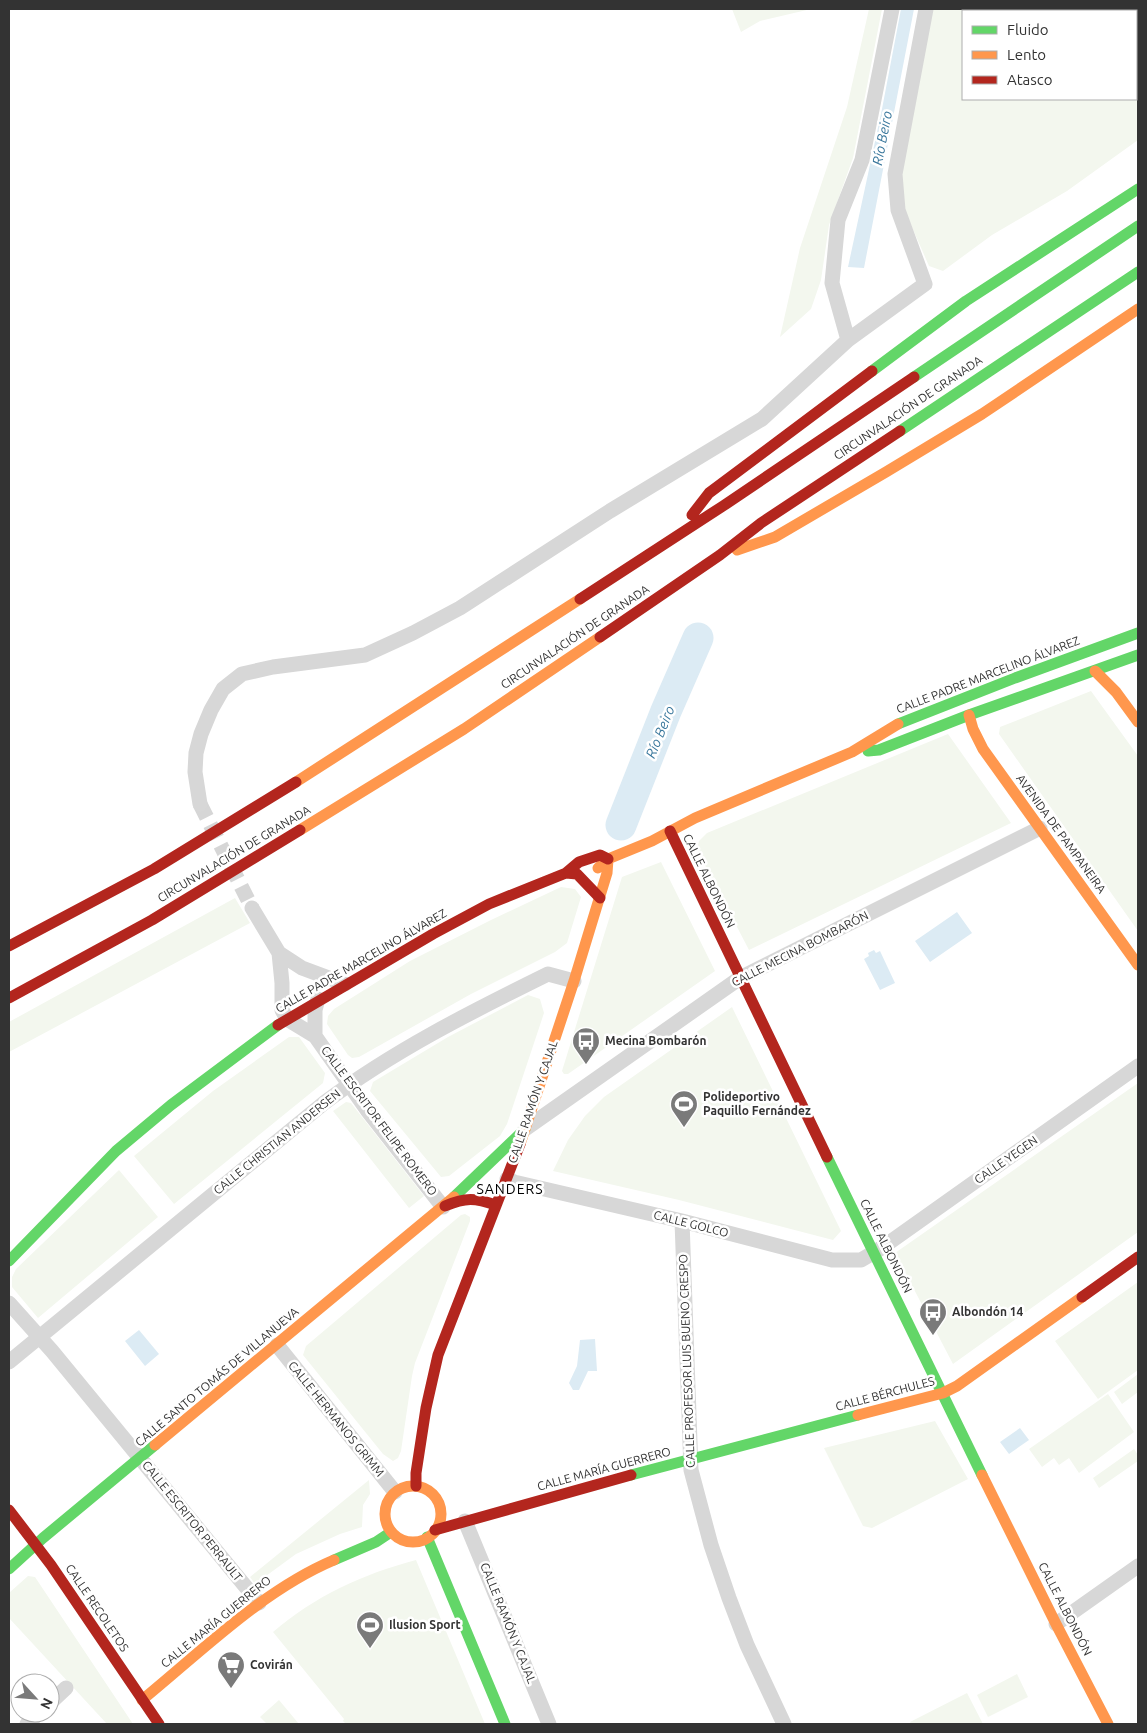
<svg xmlns="http://www.w3.org/2000/svg" width="1147" height="1733" viewBox="0 0 1147 1733" font-family="Ubuntu,sans-serif">
<style>
.green{fill:#f3f7ee;fill-rule:evenodd}
.water{fill:#dcebf4}
.lines{fill:none;stroke-linecap:round;stroke-linejoin:round}
.river{stroke:#dcebf4;stroke-width:31}
.street-tunnel{stroke:#d6d6d6;stroke-width:15;stroke-dasharray:15 8;stroke-linecap:butt}
.street{stroke:#d7d7d7;stroke-width:15}
.fast{stroke:#63d668;stroke-width:11}
.slow{stroke:#ff974d;stroke-width:11}
.jam{stroke:#b3261e;stroke-width:11}
.labels{text-anchor:middle;stroke-width:5;stroke-linejoin:round;paint-order:stroke}
.street-label{font-size:12px;fill:#333;stroke:#fff}
.poi-label{font-size:12px;font-weight:bold;fill:#333;stroke:#fff;text-anchor:start}
.water-label{font-size:14px;font-style:italic;fill:#39779c;stroke:#fff}
.neighbourhood-label{font-size:14px;letter-spacing:1px;fill:#000;stroke:#fff}
</style>
<rect width="100%" height="100%" fill="#fff"/>
<path class="green" d="M 732,9 L 811,9 L 760,21 L 741,32 Z
M 869,9 L 882,9 L 853,158 L 829,225 L 821,280 L 811,309 L 780,337 L 800,248 L 847,107 Z
M 930,9 L 1138,9 L 1138,140 L 1067,191 L 992,235 L 943,271 L 929,266 L 904,209 L 900,176 ZM 963,11 L 1136,11 L 1136,99 L 963,99 Z
M 1091,691 L 1138,756 L 1138,931 L 999,734 L 1000,727 Z
M 948,734 L 1011,823 L 749,950 L 697,850 L 699,841 L 707,833 Z
M 661,862 L 715,971 L 568,1074 L 564,1074 L 562,1071 L 622,877 Z
M 561,887 L 575,889 L 581,897 L 567,943 L 555,952 L 471,994 L 359,1057 L 352,1058 L 348,1055 L 327,1024 L 328,1016 L 334,1009 L 410,961 L 491,920 Z
M 235,898 L 250,923 L 9,1052 L 9,1022 Z
M 528,995 L 540,999 L 544,1013 L 507,1124 L 500,1136 L 449,1176 L 441,1177 L 370,1091 L 373,1082 L 448,1037 Z
M 732,1007 L 841,1231 L 833,1240 L 679,1200 L 553,1171 L 568,1140 L 585,1116 L 604,1097 Z
M 289,1037 L 299,1037 L 325,1073 L 323,1083 L 174,1204 L 134,1156 L 213,1091 Z
M 1138,1083 L 1138,1232 L 953,1364 L 895,1253 Z
M 346,1102 L 351,1103 L 424,1196 L 409,1208 L 333,1111 Z
M 119,1170 L 158,1217 L 38,1318 L 12,1287 L 12,1277 L 16,1269 Z
M 465,1214 L 470,1217 L 470,1221 L 415,1363 L 412,1376 L 401,1451 L 398,1458 L 393,1461 L 383,1454 L 303,1355 L 306,1346 L 461,1215 Z
M 1138,1282 L 1138,1370 L 1098,1399 L 1055,1341 Z
M 1138,1374 L 1138,1392 L 1122,1404 L 1114,1392 Z
M 1108,1394 L 1134,1432 L 1079,1473 L 1069,1458 L 1059,1465 L 1054,1458 L 1042,1467 L 1029,1449 Z
M 935,1421 L 968,1479 L 872,1528 L 863,1526 L 824,1448 Z
M 1134,1449 L 1138,1455 L 1138,1461 L 1099,1488 L 1093,1478 Z
M 369,1480 L 370,1494 L 363,1505 L 362,1527 L 340,1534 L 296,1554 L 255,1584 L 250,1577 Z
M 416,1560 L 485,1724 L 346,1724 L 343,1721 L 344,1719 L 273,1632 C 315,1596 363,1574 416,1560 Z
M 28,1576 L 35,1577 L 133,1724 L 107,1724 L 9,1618 L 9,1593 Z
M 1017,1674 L 1028,1697 L 988,1717 L 977,1695 Z
M 967,1693 L 983,1724 L 911,1724 L 910,1722 Z
M 279,1700 L 299,1724 L 267,1724 L 260,1717 Z"/>
<path class="water" d="M 901,9 L 914,9 L 864,268 L 848,267 L 882,109 Z
M 957,912 L 972,933 L 930,962 L 915,941 Z
M 874,950 L 876,953 L 880,951 L 895,983 L 880,990 L 864,959 L 869,956 L 868,953 Z
M 139,1330 L 159,1354 L 145,1366 L 125,1341 Z
M 595,1339 L 597,1371 L 588,1371 L 579,1390 L 573,1390 L 569,1383 L 577,1366 L 580,1340 Z
M 1020,1428 L 1029,1440 L 1009,1454 L 1000,1442 Z"/>
<g class="lines">
<path class="river" d="M 621,825 L 666,711 L 698,638"/>
<path class="street-tunnel" d="M 200,804 L 252,908"/>
<path class="street" d="M 848,340 L 832,283 L 838,220 L 862,160 L 892,9
M 200,804 L 195,772 L 196,753 L 201,734 L 211,710 L 223,689 L 242,674 L 273,667 L 365,655 L 413,633 L 460,608 L 610,511 L 762,419 L 848,340 L 925,284 L 898,210 L 895,174 L 926,9
M 252,908 L 279,953 L 282,983 L 282,1010 L 287,1019 L 315,1036 L 367,1110 L 443,1207
M 279,953 L 302,968 L 345,984
M 315,1036 L 315,1010 L 318,999
M 525,1129 L 740,978 L 1040,828
M 507,1179 L 514,1182 L 682,1221 L 832,1260 L 861,1260 L 883,1247 L 1138,1066
M 682,1221 L 691,1470 L 711,1545 L 729,1598 L 747,1645 L 784,1724
M 9,1303 L 52,1351 L 259,1603
M 277,1345 L 395,1492
M 9,1362 L 324,1103 C 393,1051 471,1012 548,974 L 574,981
M 465,1521 L 549,1724
M 1056,1624 L 1138,1566
M 50,1703 L 66,1688
M 27,1724 L 39,1713"/>
<path class="fast" d="M 872,371 L 966,301 L 1138,189
M 914,377 L 1138,226
M 900,431 L 1138,272
M 898,724 L 1015,678 L 1138,633
M 868,751 L 879,750 L 969,715 L 1138,655
M 827,1157 L 982,1475
M 454,1197 L 525,1129
M 9,1261 L 116,1151 L 171,1105 L 278,1025
M 631,1475 L 858,1415
M 427,1537 L 505,1724
M 334,1560 L 376,1542 L 391,1532
M 9,1569 L 43,1538 L 155,1445"/>
<path class="slow" d="M 737,550 L 775,537 L 886,472 L 982,414 L 1138,309
M 1095,671 L 1116,692 L 1138,722
M 969,715 L 973,729 L 983,749 L 1138,965
M 296,782 L 580,599
M 300,830 L 464,729 L 600,637
M 598,868 L 608,859 L 652,841 L 695,818 L 852,752 L 898,724
M 520,1144 L 574,981 L 607,873 L 608,859
M 858,1415 L 943,1393 L 957,1386 L 1082,1297
M 155,1445 L 454,1197
M 982,1475 L 1056,1624 L 1108,1724
M385 1514a28 28 0 1 1 56 0a28 28 0 1 1-56 0Z
M 142,1700 C 202,1651 263,1590 334,1560"/>
<path class="jam" d="M 692,515 L 709,493 L 872,371
M 580,599 L 723,506 L 914,377
M 600,637 L 720,555 L 761,523 L 900,431
M 670,831 L 827,1157
M 566,873 L 577,874 L 600,898
M 9,946 L 154,869 L 296,782
M 9,998 L 152,920 L 300,830
M 278,1025 L 433,934 L 489,904 L 566,873 L 579,862 L 600,855 L 608,859
M 445,1206 C 466,1197 475,1198 496,1205
M 1082,1297 L 1138,1257
M 416,1486 L 416,1473 L 426,1408 L 438,1355 L 520,1144
M 9,1510 L 51,1565 L 159,1724
M 435,1530 L 631,1475"/>
</g>
<defs>
<g id="bus-pin" transform="scale(1.4375)"><path d="M0 17L-7.5 6A9.5 9.5 0 1 1 7.5 6Z" fill="#7a7a7a" stroke="#fff"/><path d="M-5-6H5V4H4V6H2V4H-2V6H-4V4H-5ZM-3.5-4V0h7V-4ZM-3.5 1.2v1.5H-2V1.2ZM2 1.2v1.5H3.5V1.2Z" fill="#fff"/></g>
<g id="stadium-pin" transform="scale(1.4375)"><path d="M0 17L-7.5 6A9.5 9.5 0 1 1 7.5 6Z" fill="#7a7a7a" stroke="#fff"/><path d="M0-5a6.5 5 0 1 0 0 10a6.5 5 0 1 0 0-10ZM-3.5-1.8h7v3.6h-7Z" fill="#fff"/></g>
<g id="supermarket-pin" transform="scale(1.4375)"><path d="M0 17L-7.5 6A9.5 9.5 0 1 1 7.5 6Z" fill="#7a7a7a" stroke="#fff"/><path d="M-6-5.5h2.5l.6 2H6L4.5 2H-2.5L-4.4-4H-6ZM-1.5 3.2a1.3 1.3 0 1 0 .1 0ZM3 3.2a1.3 1.3 0 1 0 .1 0Z" fill="#fff"/></g>
</defs>
<g fill-rule="evenodd">
<use href="#bus-pin" x="586" y="1041"/>
<use href="#stadium-pin" x="684" y="1104"/>
<use href="#bus-pin" x="933" y="1312"/>
<use href="#stadium-pin" x="370" y="1625"/>
<use href="#supermarket-pin" x="231" y="1665"/>
</g>
<g class="labels">
<g class="street-label">
<text transform="translate(908 408) rotate(-34)" y="4">CIRCUNVALACIÓN DE GRANADA</text>
<text transform="translate(575 637) rotate(-34)" y="4">CIRCUNVALACIÓN DE GRANADA</text>
<text transform="translate(988 675) rotate(-21)" y="4">CALLE PADRE MARCELINO ÁLVAREZ</text>
<text transform="translate(1061 834) rotate(54)" y="4">AVENIDA DE PAMPANEIRA</text>
<text transform="translate(234 854) rotate(-31)" y="4">CIRCUNVALACIÓN DE GRANADA</text>
<text transform="translate(709 881) rotate(64)" y="4">CALLE ALBONDÓN</text>
<text transform="translate(800 949) rotate(-27)" y="4">CALLE MECINA BOMBARÓN</text>
<text transform="translate(361 961) rotate(-30)" y="4">CALLE PADRE MARCELINO ÁLVAREZ</text>
<text transform="translate(533 1102) rotate(-71)" y="4">CALLE RAMÓN Y CAJAL</text>
<text transform="translate(379 1121) rotate(53)" y="4">CALLE ESCRITOR FELIPE ROMERO</text>
<text transform="translate(277 1142) rotate(-39)" y="4">CALLE CHRISTIAN ANDERSEN</text>
<text transform="translate(1006 1160) rotate(-35)" y="4">CALLE YEGEN</text>
<text transform="translate(691 1224) rotate(14)" y="4">CALLE GOLCO</text>
<text transform="translate(886 1246) rotate(64)" y="4">CALLE ALBONDÓN</text>
<text transform="translate(687 1361) rotate(-92)" y="4">CALLE PROFESOR LUIS BUENO CRESPO</text>
<text transform="translate(217 1377) rotate(-40)" y="4">CALLE SANTO TOMÁS DE VILLANUEVA</text>
<text transform="translate(885 1394) rotate(-15)" y="4">CALLE BÉRCHULES</text>
<text transform="translate(336 1419) rotate(51)" y="4">CALLE HERMANOS GRIMM</text>
<text transform="translate(604 1469) rotate(-15)" y="4">CALLE MARÍA GUERRERO</text>
<text transform="translate(192 1521) rotate(51)" y="4">CALLE ESCRITOR PERRAULT</text>
<text transform="translate(97 1608) rotate(56)" y="4">CALLE RECOLETOS</text>
<text transform="translate(1065 1609) rotate(63)" y="4">CALLE ALBONDÓN</text>
<text transform="translate(216 1622) rotate(-39)" y="4">CALLE MARÍA GUERRERO</text>
<text transform="translate(508 1623) rotate(68)" y="4">CALLE RAMÓN Y CAJAL</text>
</g>
<g class="poi-label">
<text x="605" y="1045">Mecina Bombarón</text>
<text x="703" y="1101">Polideportivo<tspan x="703" dy="14">Paquillo Fernández</tspan></text>
<text x="952" y="1316">Albondón 14</text>
<text x="389" y="1629">Ilusion Sport</text>
<text x="250" y="1669">Covirán</text>
</g>
<g class="water-label">
<text transform="translate(882 138) rotate(-79)" y="5">Río Beiro</text>
<text transform="translate(660 732) rotate(-68)" y="5">Río Beiro</text>
</g>
<g class="neighbourhood-label">
<text x="510" y="1194">SANDERS</text>
</g>
</g>
<rect width="1147" height="1733" fill="none" stroke="#333333" stroke-width="20"/>
<rect x="962" y="10" width="175" height="90" fill="#ffffff" stroke="#adadad"/>
<rect x="972" y="26" width="25" height="8" fill="#63d668" stroke="#adadad"/>
<text x="1007" y="35" font-size="15" fill="#333333">Fluido</text>
<rect x="972" y="51" width="25" height="8" fill="#ff974d" stroke="#adadad"/>
<text x="1007" y="60" font-size="15" fill="#333333">Lento</text>
<rect x="972" y="76" width="25" height="8" fill="#b3261e" stroke="#adadad"/>
<text x="1007" y="85" font-size="15" fill="#333333">Atasco</text>
<g transform="translate(35 1698) rotate(116)"><circle r="24" fill="#ffffff" stroke="#adadad"/>
<path d="M0-4L9 19L0 12L-9 19Z" fill="#7a7a7a"/>
<text y="-8" font-size="14" font-weight="bold" text-anchor="middle" fill="#333333">N</text>
</g>
</svg>
